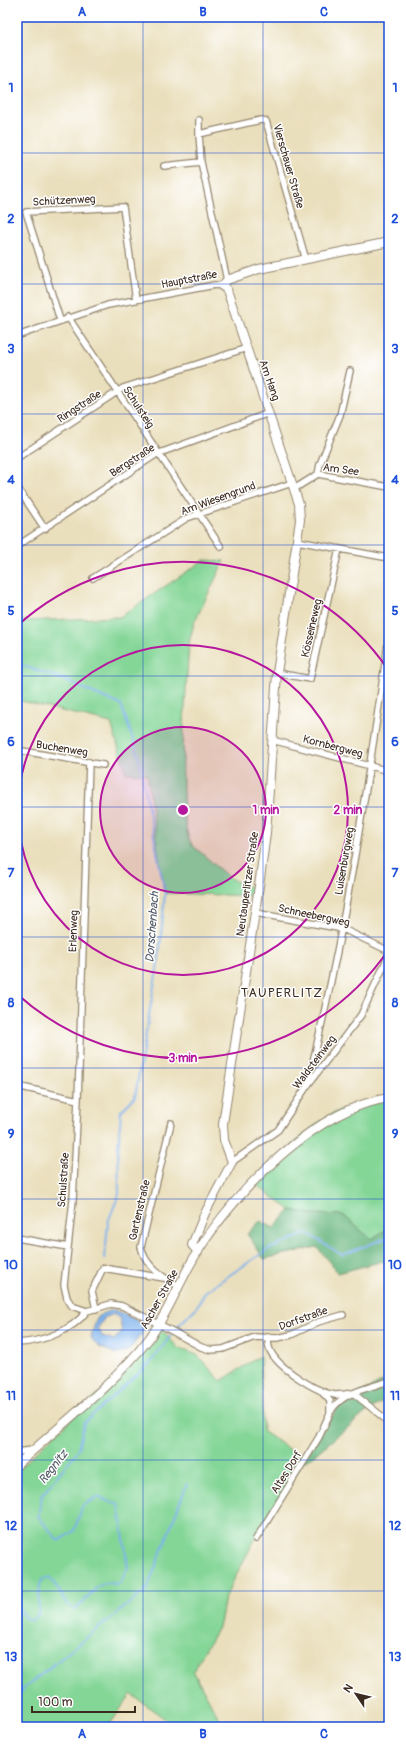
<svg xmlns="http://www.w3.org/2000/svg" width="406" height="1744" viewBox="0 0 406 1744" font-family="Pangolin,sans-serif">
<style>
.green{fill:#84d697;stroke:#60805a}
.forest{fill:#6bb780;stroke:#53704f}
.water{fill:#7eb2ec;stroke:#5c6e85;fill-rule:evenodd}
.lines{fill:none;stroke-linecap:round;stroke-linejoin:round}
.stream{stroke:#7eb2ec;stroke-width:2}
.street-casing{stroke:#92846d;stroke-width:8}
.secondary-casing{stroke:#92846d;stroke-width:10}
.street{stroke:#fff;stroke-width:5.5}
.secondary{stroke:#fff;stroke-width:8}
.grid{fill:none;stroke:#1d4ed8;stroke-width:1;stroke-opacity:0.55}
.ring{fill:none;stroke:#b5179e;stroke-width:2}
.labels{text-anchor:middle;stroke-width:3;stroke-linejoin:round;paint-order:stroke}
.street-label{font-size:11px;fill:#3b2a1e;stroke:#fff}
.water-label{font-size:12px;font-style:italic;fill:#525a66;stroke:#fff}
.quarter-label{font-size:13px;letter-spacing:1px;fill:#3b2a1e;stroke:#fff}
.centre{fill:#b5179e;stroke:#fff;stroke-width:2}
.ring-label{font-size:12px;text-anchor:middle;font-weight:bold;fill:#b5179e;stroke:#fff;stroke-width:3;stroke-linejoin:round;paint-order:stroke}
.neatline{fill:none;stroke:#1d4ed8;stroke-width:1.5}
.grid-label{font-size:13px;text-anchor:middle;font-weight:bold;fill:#1d4ed8}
</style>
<rect width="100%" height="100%" fill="#fff"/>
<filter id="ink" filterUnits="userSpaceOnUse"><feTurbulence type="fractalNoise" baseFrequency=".025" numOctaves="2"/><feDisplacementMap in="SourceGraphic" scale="8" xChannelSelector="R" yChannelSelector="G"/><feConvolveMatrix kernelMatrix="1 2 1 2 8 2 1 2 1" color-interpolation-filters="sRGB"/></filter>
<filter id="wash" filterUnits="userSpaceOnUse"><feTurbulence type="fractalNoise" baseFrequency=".012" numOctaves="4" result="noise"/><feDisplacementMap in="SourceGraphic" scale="16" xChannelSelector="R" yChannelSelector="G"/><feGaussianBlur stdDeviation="0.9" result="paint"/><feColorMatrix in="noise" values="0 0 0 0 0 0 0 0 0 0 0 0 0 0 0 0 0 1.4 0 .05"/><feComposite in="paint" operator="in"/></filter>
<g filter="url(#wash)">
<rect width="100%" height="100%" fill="#eadfbc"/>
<path class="green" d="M 204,560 L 224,561 L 194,623 L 189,643 C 187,680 175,817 191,843 C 194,848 202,853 206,857 C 224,873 232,884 257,888 L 255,896 L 164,893 L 147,774 L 126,773 L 111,723 L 17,700 L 17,619 L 27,621 L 120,617 Z
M 389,1097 L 389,1228 L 371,1239 L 343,1215 L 312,1214 L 290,1210 L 254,1183 C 277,1161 299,1136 325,1118 C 343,1106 368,1103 389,1097 Z
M 162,1330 L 178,1348 L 197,1355 L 221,1381 L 260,1356 L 263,1431 L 304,1460 L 254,1541 L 225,1597 L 220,1624 L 193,1671 L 221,1722 L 221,1727 L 176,1727 L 131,1694 L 108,1727 L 17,1727 L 17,1470 L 120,1374 Z"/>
<path class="forest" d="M 290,1210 L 312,1214 L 343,1215 L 371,1239 L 389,1228 L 389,1265 L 383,1261 L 338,1273 L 317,1247 L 264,1259 L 247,1234 L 260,1221 L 274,1228 Z
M 389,1378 L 389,1398 L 369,1410 L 307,1461 L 304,1460 L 336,1410 L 360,1393 Z"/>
<path class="water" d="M 115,1310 L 142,1323 L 143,1332 L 128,1351 L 117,1354 L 99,1347 L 91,1338 C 96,1320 95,1313 115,1310 ZM 114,1314 L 120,1319 L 122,1332 L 114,1340 L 102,1336 L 98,1328 L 105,1317 Z"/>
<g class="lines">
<path class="stream" d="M 17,664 L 57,677 L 121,705 L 138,754 L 165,893 L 159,957 L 135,1097 L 121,1111 L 118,1150 L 119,1194 L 108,1222 L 105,1258
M 17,1604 L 25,1618 L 33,1620 L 38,1615 L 40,1584 L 43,1579 L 49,1578 C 61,1588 61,1602 75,1610 C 84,1603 96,1584 106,1583 C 110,1583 115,1584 119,1584 L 128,1568 L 119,1505 L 98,1497 L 83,1505 L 74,1531 L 58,1541 L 38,1516 L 42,1495 L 78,1450 L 84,1423 L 151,1362 L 177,1327 L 196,1308 L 206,1291 L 267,1250 L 307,1233 L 342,1255 L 389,1237
M 17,1694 L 147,1589 L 187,1484"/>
</g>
</g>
<g filter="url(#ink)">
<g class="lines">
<g class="street-casing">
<path id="street" d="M 199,134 L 199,120
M 164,166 L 201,162
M 227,280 L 201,162 L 199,134 L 261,120 L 266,121 L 306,260
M 68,317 L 221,547
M 60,320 L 26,212 L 123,207 L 136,300
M 17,336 L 108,305 L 215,285 L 222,286
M 17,458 L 123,388 L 247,348
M 318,474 L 320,464 L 340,415 L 350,371
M 17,487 L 45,529
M 294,489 L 318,474 L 389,487
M 297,541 L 389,558
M 17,546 L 157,454 L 269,413
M 93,578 L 187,518 L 292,483
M 277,673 L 310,679 L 339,549
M 272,740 L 389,771
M 17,750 L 103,765
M 89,762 L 78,1100 L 73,1200 L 64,1285 L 67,1298 L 72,1306 L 87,1311 L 111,1304 L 122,1306 L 159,1324 L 201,1347 L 211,1350 L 223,1349 L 255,1337 L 277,1338 L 291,1335 L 318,1322 L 343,1315
M 255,913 L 343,929 L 389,951
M 17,1086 L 78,1100
M 307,1086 C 344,938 367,788 389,637
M 171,1123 L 141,1247 C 145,1266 163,1278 179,1286
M 232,1162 L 278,1130 L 307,1086 L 361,1015 L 389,955
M 17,1238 L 68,1247
M 96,1309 L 92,1291 L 103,1268 L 164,1278
M 268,1337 C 268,1341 268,1346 270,1350 C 277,1367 316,1392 335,1395 C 341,1395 347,1394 353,1393 L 389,1422
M 17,1343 C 42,1342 72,1331 87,1311
M 331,1411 C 342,1392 369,1388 389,1381
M 17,1452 L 33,1450
M 256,1539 L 319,1437 L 330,1413 L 330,1401 L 320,1390"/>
</g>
<g class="secondary-casing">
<path id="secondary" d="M 198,1252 L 192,1245 L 205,1213 L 232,1162 L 224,1140 L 223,1124 L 260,879 L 266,833 L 277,673 L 300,520 L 299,504 L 227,290 L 222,286 L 227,280 L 259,269 L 389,242
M 17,1465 C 61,1424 111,1387 148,1340 C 169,1313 180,1279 198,1251 C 236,1191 316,1108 389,1098"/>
</g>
<use href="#street" class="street"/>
<use href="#secondary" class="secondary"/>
</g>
</g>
<path class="grid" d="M 143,17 L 143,1727M 263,17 L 263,1727M 17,153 L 389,153M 17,284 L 389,284M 17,414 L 389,414M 17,545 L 389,545M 17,676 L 389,676M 17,807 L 389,807M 17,937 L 389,937M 17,1068 L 389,1068M 17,1199 L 389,1199M 17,1330 L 389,1330M 17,1460 L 389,1460M 17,1591 L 389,1591"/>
<circle cx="183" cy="810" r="83" fill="#b5179e" fill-opacity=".12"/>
<g class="ring">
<circle cx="183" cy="810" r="83"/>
<circle cx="183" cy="810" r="165"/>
<path d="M389 949A248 248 0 0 1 17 994M17 626A248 248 0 0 1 389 671"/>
</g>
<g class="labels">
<g class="street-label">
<text transform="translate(289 166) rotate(74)" y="4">Vierschauer Straße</text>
<text transform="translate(64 200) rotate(-3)" y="4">Schützenweg</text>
<text transform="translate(189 279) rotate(-11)" y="4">Hauptstraße</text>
<text transform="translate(270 380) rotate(71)" y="4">Am Hang</text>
<text transform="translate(79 406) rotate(-33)" y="4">Ringstraße</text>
<text transform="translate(139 407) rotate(57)" y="4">Schulsteig</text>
<text transform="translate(132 460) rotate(-33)" y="4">Bergstraße</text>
<text transform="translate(341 469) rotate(8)" y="4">Am See</text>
<text transform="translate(218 498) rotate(-20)" y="4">Am Wiesengrund</text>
<text transform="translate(311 628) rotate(-77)" y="4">Kösseineweg</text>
<text transform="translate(333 746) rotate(15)" y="4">Kornbergweg</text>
<text transform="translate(62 748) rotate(9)" y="4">Buchenweg</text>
<text transform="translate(344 861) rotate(-80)" y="4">Luisenburgweg</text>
<text transform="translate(247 884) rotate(-82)" y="4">Neutauperlitzer Straße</text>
<text transform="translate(314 915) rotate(12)" y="4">Schneebergweg</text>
<text transform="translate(73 931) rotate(-88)" y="4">Erlenweg</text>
<text transform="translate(314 1062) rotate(-53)" y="4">Waldsteinweg</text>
<text transform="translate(63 1180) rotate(-86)" y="4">Schulstraße</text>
<text transform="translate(139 1210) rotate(-77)" y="4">Gartenstraße</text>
<text transform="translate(159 1299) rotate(-61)" y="4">Ascher Straße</text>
<text transform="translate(303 1318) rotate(-20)" y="4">Dorfstraße</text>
<text transform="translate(286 1472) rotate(-58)" y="4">Altes Dorf</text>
</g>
<g class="water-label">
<text transform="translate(152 927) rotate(-86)" y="4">Dorschenbach</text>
<text transform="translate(53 1467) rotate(-52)" y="4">Regnitz</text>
</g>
<g class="quarter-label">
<text x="282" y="997">TAUPERLITZ</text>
</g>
</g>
<circle cx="183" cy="810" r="6" class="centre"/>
<g class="ring-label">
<text x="266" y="814">1 min</text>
<text x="348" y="814">2 min</text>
<text x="183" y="1062">3 min</text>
</g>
<rect width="406" height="1744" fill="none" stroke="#fff" stroke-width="44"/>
<g transform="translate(356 1694) rotate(305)" stroke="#ffffff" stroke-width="3" paint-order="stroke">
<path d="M0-3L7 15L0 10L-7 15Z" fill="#3b2a1e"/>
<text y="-6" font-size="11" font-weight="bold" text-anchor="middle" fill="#3b2a1e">N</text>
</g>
<path d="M32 1706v6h103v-6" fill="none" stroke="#3b2a1e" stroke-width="2"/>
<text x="38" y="1706" font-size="12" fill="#3b2a1e" stroke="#ffffff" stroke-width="3" paint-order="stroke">100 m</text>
<rect x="22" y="22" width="362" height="1700" class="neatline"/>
<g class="grid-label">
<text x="82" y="16">A</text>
<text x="203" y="16">B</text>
<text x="324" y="16">C</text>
<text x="11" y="92">1</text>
<text x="395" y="92">1</text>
<text x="11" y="223">2</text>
<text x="395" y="223">2</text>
<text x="11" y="353">3</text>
<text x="395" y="353">3</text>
<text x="11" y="484">4</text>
<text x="395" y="484">4</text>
<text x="11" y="615">5</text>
<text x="395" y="615">5</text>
<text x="11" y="746">6</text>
<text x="395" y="746">6</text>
<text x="11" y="877">7</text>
<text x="395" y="877">7</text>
<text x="11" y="1007">8</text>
<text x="395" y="1007">8</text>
<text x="11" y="1138">9</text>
<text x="395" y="1138">9</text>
<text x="11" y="1269">10</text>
<text x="395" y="1269">10</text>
<text x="11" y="1400">11</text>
<text x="395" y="1400">11</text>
<text x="11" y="1530">12</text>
<text x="395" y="1530">12</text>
<text x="11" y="1661">13</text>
<text x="395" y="1661">13</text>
<text x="82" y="1738">A</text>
<text x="203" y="1738">B</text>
<text x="324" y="1738">C</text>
</g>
</svg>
